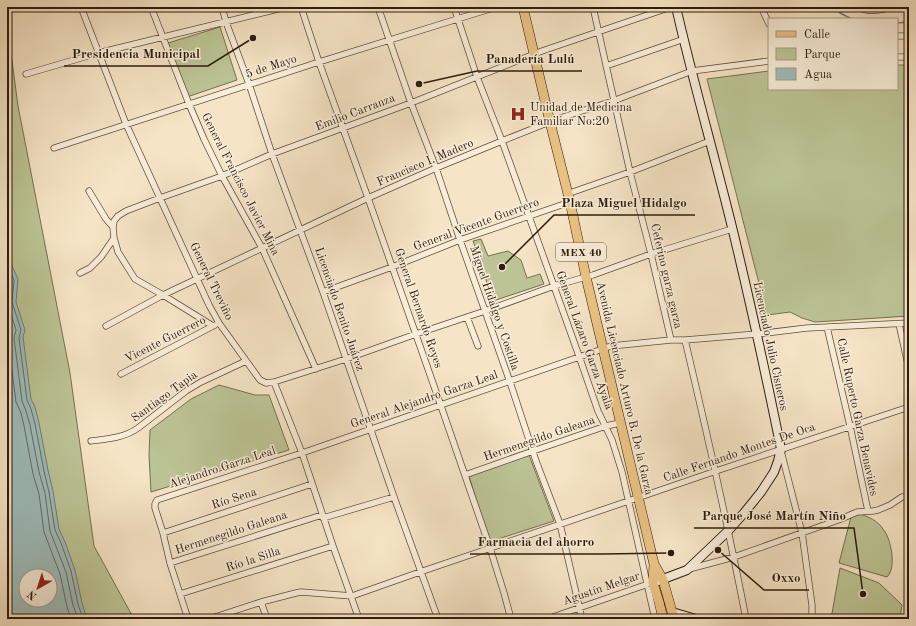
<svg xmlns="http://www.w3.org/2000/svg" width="916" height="626" viewBox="0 0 916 626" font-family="'Old Standard TT',serif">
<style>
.green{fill:#bcc495;stroke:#757051;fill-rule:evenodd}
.water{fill:#9ebdbb;stroke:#717c75;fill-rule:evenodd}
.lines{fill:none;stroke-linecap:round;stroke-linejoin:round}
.shore{stroke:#666c64;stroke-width:1}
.stream{stroke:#717c75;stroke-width:1.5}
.street-casing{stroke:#604d3b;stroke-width:7}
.secondary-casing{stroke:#2e1b0d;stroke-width:10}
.primary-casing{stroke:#2e1b0d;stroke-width:10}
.street{stroke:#f8edd9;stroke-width:5.5}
.secondary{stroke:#f8edd9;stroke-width:8}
.primary{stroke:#eac282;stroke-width:9}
.labels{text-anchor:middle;stroke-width:3;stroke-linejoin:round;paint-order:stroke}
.shield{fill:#f8edd9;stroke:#6b5a4a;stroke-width:1}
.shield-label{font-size:11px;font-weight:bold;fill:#2e1b0d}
.street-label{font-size:12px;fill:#2e1b0d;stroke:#f8edd9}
.poi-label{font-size:12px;fill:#2e1b0d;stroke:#f8edd9;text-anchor:start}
.leader{fill:none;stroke:#2e1b0d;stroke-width:1.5}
.callout-dot{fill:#2e1b0d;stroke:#f8edd9;stroke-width:1.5}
.callout-label{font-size:13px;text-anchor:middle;font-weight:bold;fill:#2e1b0d;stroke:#f8edd9;stroke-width:3;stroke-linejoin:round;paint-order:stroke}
</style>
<rect width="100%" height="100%" fill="#f5e4c5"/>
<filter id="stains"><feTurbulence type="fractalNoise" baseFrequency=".005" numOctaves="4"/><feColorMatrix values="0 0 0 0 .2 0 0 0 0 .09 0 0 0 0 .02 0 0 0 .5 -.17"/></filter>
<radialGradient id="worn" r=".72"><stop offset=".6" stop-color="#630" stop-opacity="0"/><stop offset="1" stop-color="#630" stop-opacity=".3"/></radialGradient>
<path class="green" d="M 7,7 L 11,53 L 18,106 L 70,373 L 94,546 L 134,619 L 7,619 ZM 26,576 L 50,576 L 50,600 L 26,600 Z
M 220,27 L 237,80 L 187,97 L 168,43 Z
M 897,65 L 909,65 L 909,316 L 815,322 L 802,318 L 790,312 L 767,315 L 707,79 L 769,71 L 769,89 L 897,89 Z
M 481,239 L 488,256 L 508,251 L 521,260 L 527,278 L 540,274 L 544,284 L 493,301 L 473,241 Z
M 219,385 L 255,395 L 269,395 L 289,450 L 151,492 L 149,455 L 150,430 L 191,399 Z
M 529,455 L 554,521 L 489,542 L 469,476 Z
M 859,514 C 868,516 878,521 883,529 C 891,538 897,568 887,577 L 839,563 L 851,517 Z
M 840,568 L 879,583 L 902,605 L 900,619 L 831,619 Z"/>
<path class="water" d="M 7,255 L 18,279 L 16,302 L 25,330 L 23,337 L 31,399 L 35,407 L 39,423 L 48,470 L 53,491 L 59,529 L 65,542 L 75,570 L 82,603 L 87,619 L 11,619 L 7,601 ZM 26,576 L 50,576 L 50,600 L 26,600 Z"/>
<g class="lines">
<path class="shore" d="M 7,264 L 14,280 L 12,302 L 21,330 L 19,338 L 27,400 L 31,409 L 35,424 L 44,471 L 49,492 L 55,530 L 61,543 L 71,571 L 78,604 L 83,619
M 7,276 L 9,281 L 8,304 L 16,330 L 14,338 L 22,401 L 26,411 L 30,425 L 39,472 L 45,493 L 50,531 L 66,572 L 73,605 L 78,619
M 7,323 L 9,331 L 8,339 L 16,402 L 21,413 L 24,426 L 33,474 L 39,494 L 44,532 L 60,574 L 67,607 L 71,619"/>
<path class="stream" d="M 836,7 L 840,13 L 852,19
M 897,23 L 909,22"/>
<g class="street-casing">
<path id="street" d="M 81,7 L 126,124 L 209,305 L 219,323 L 260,380 L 266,383 L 274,382 L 302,453 L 333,546 L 359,619
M 151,7 L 189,104 L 204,139 L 222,176 L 262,248 L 316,369
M 222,7 L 226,22 L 249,84 L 272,154 L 323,292 L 394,497 L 438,619
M 301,7 L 319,62 L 368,198 L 441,406 L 490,548 L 504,593 L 511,619
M 378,7 L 411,103 L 436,168 L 460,240 L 510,382 L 536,461 L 560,524 L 582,619
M 454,7 L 477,77 L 502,141 L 579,356 L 598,411 L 612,440 L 622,472 L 655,619
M 593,7 L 630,172 L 651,254 L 671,340
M 761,7 L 769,24
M 858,7 C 869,13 880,10 891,7
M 897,36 L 909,36
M 897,57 L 909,57
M 606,66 L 684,39
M 26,74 L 98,53 L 286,7
M 54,148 L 319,62 L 496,7
M 89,191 L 106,219 L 113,227
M 567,194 L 630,172 L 710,141
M 114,238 L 118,252 L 135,279 L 163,295 L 213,326
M 80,273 L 90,268 L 101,257 L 114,238 L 113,227 L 114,221 L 118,216 L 126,211 L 160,198 L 222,176 L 272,154 L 411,103 L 542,51 L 671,7
M 323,292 L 392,267 L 460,240 L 570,202
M 467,317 L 478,346
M 899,324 L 909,369
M 106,326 L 163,295 L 368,198 L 436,168 L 502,141 L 557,119 L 613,101 L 692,71 L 769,61
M 827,327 L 850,426 L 868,511
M 685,340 C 707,433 728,525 746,619
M 121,374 L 215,325
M 274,382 L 346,359 L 416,334 L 485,311 L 554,286 L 593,275 L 651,254 L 732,229
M 91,441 C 107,439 124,438 138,428 L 186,391 L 201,382 L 246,361
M 781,451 L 802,533 L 812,605 L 812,619
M 465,475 L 533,451 L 606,426 L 620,423
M 323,518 L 394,497
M 163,533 L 312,484
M 170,563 L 322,515
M 689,569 L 734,557 L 841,519 L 857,512 L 873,511 L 878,510 L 890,505 L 902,497
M 180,594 L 333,546
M 261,602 L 267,619
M 188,619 L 170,563 L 163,533 L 155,508 L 155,504 L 157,500 L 302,453 L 611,346 L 671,340 L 685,340 L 757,334 L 807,328 L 909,323
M 209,619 L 261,602 L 296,593 L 301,592 L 352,596 L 420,572 L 646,495 L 716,471 L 909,407
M 348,619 L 359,617
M 547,619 L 651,583"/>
</g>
<g class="secondary-casing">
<path id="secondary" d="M 658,581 L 687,570 L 728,531 L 744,513 L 761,492 L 774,472 L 778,461 L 781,449 C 766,375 750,301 732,227 C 714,154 693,81 676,7
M 672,612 L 696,619"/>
</g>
<g class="primary-casing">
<path id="primary" d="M 523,7 L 550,122 L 570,202 L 586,277 L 654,564 L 663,580 L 674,619
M 654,564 L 653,583 L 659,602 L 663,619"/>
</g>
<use href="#street" class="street"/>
<use href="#secondary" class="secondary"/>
<use href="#primary" class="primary"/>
</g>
<defs>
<g id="hospital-bare" transform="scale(1.2)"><path d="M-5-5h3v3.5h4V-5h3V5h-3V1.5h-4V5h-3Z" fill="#8f2418" stroke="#f8edd9" stroke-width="2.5" paint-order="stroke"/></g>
</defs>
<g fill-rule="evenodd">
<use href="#hospital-bare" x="518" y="114"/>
</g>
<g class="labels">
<rect class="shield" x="556" y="243" width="50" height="18" rx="3"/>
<g class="shield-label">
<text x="581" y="256">MEX 40</text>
</g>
<g class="street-label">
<text transform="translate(271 66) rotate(-18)" y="4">5 de Mayo</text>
<text transform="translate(355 112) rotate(-21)" y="4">Emilio Carranza</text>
<text transform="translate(425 162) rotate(-23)" y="4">Francisco I. Madero</text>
<text transform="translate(241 184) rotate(63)" y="4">General Francisco Javier Mina</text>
<text transform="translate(476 224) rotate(-20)" y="4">General Vicente Guerrero</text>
<text transform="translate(667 276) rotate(77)" y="4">Ceferino garza garza</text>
<text transform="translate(212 281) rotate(64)" y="4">General Treviño</text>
<text transform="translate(419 308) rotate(71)" y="4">General Bernardo Reyes</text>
<text transform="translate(495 308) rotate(71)" y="4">Miguel Hidalgo y Costilla</text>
<text transform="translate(340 309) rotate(71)" y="4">Licenciado Benito Juárez</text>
<text transform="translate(165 339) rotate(-27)" y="4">Vicente Guerrero</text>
<text transform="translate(585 340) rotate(70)" y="4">General Lázaro Garza Ayala</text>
<text transform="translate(771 346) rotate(78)" y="4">Licenciado Julio Cisneros</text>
<text transform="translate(625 388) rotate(77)" y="4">Avenida Licenciado Arturo B. De la Garza</text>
<text transform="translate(164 396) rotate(-36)" y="4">Santiago Tapia</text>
<text transform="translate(424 399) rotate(-19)" y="4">General Alejandro Garza Leal</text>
<text transform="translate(858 417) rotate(78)" y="4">Calle Ruperto Garza Benavides</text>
<text transform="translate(539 438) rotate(-19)" y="4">Hermenegildo Galeana</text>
<text transform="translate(739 452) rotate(-19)" y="4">Calle Fernando Montes De Oca</text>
<text transform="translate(222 467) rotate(-18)" y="4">Alejandro Garza Leal</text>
<text transform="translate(234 498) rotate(-18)" y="4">Río Sena</text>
<text transform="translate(231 532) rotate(-18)" y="4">Hermenegildo Galeana</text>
<text transform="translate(253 559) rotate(-18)" y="4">Río la Silla</text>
<text transform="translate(601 588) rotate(-19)" y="4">Agustín Melgar</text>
</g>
<g class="poi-label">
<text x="530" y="111">Unidad de Medicina<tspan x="530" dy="14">Familiar No:20</tspan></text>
</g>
</g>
<path class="leader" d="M253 38L208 66H64M419 84L477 71H582M502 267L554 215H695M863 594L854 528H694M671 553L602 554H470M718 550L764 590H809"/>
<g class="callout-dot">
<circle cx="253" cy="38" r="4"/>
<circle cx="419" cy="84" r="4"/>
<circle cx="502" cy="267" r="4"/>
<circle cx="863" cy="594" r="4"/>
<circle cx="671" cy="553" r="4"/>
<circle cx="718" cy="550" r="4"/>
</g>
<g class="callout-label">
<text x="136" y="58">Presidencia Municipal</text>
<text x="530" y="63">Panadería Lulú</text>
<text x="624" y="207">Plaza Miguel Hidalgo</text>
<text x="774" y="520">Parque José Martín Niño</text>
<text x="536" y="546">Farmacia del ahorro</text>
<text x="786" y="582">Oxxo</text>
</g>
<rect width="916" height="626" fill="none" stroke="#f5e4c5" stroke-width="24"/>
<rect x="8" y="8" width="900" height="610" fill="none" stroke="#2e1b0d" stroke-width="2"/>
<rect x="12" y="12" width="892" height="602" fill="none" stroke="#2e1b0d"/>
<rect x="768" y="18" width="130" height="72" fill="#f8edd9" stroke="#a79987"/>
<rect x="776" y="31" width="20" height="6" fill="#eac282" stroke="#a79987"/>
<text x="804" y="38" font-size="12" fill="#2e1b0d">Calle</text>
<rect x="776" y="48" width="20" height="12" fill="#bcc495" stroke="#a79987"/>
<text x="804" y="58" font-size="12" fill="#2e1b0d">Parque</text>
<rect x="776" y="68" width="20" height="12" fill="#9ebdbb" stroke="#a79987"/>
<text x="804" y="78" font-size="12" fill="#2e1b0d">Agua</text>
<g transform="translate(38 588) rotate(219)"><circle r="19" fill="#f8edd9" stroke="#a79987"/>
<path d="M0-3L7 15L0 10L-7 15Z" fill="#8f2418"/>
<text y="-6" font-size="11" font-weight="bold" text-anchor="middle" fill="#2e1b0d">N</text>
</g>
<rect width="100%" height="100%" filter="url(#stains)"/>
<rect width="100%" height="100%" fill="url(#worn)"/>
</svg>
